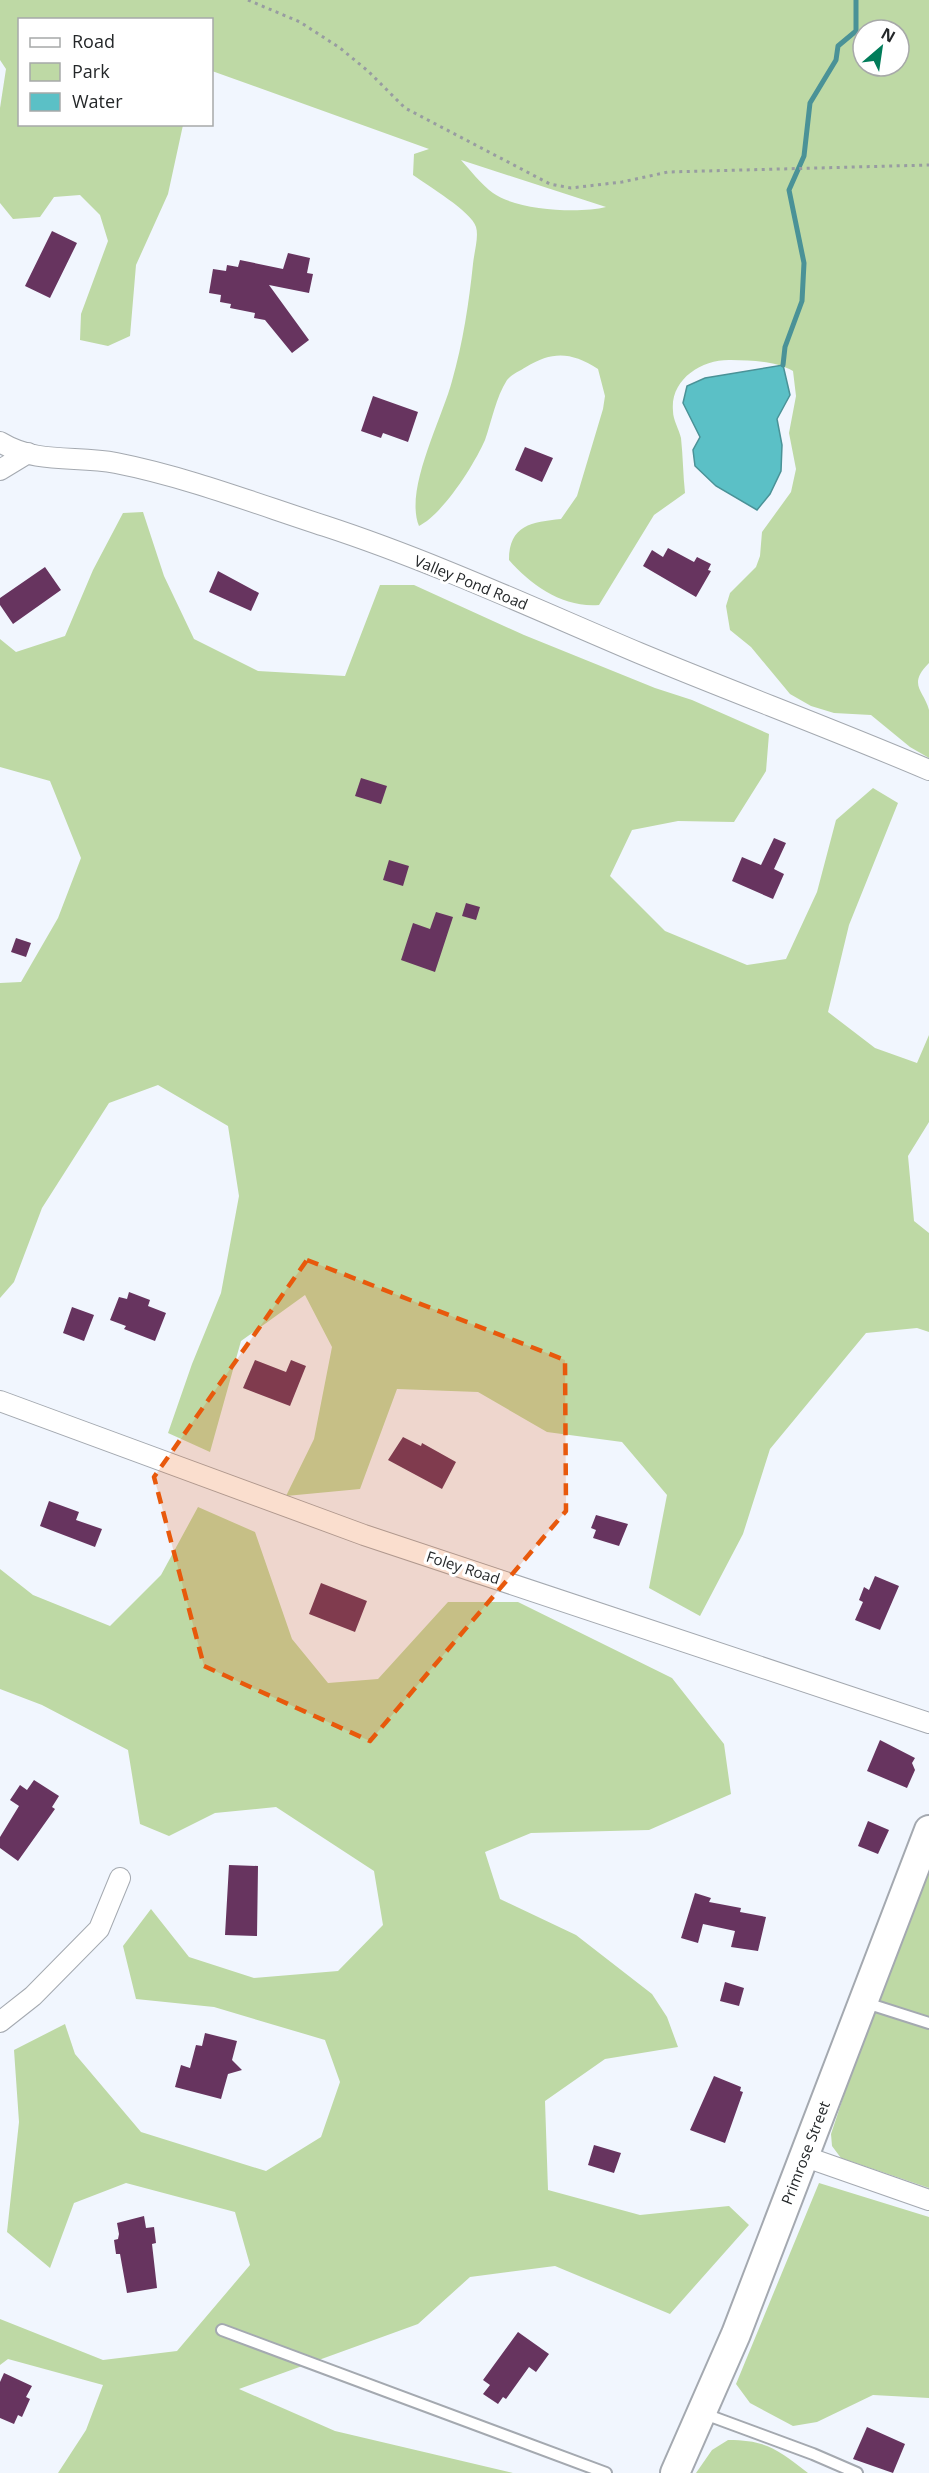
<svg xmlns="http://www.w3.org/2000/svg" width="929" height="2473" viewBox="0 0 929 2473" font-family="'Open Sans',sans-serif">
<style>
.green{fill:#bed9a5;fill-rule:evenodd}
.water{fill:#5bc0c6;stroke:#4a9297;stroke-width:1.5}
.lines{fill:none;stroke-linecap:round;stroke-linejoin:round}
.stream{stroke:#4a9297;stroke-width:5}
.building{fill:#67345f}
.lane-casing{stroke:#a4a9b0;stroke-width:14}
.street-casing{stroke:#a4a9b0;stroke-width:22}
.secondary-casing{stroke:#a4a9b0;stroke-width:32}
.path{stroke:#989ca1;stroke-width:3;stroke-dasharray:3 4.5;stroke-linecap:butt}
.lane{stroke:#fff;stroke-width:10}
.street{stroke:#fff;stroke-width:20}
.secondary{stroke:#fff;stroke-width:28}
.marked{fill:#e8590c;fill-opacity:0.2;stroke:#e8590c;stroke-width:4.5;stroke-dasharray:12 8;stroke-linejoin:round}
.labels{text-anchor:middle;stroke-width:6;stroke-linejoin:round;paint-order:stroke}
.street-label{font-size:15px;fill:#242729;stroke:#fff}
</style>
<rect width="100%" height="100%" fill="#f1f6fe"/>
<path class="green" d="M 0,0 L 929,0 L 929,663 C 907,685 924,690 929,710 C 929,724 929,744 929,758 L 910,747 L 871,715 L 834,713 L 811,706 L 790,694 L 751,647 L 730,630 L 726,606 L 730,593 L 756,567 L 760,556 L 762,532 L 791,492 L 796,469 L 789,433 L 796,396 L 793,371 C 774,360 752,361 731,360 C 702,359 670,379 673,411 C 673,420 679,429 681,438 C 683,456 683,475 685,493 L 654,515 L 599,605 C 563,608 531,585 509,560 C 509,525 532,522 561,519 L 577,496 L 603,409 L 605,396 L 598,369 C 571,352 553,351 526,367 C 520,371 512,374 507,380 C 496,397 492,420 485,440 C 474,465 443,514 419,526 C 404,490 442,419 452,381 C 463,343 469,302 473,264 C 474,253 479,237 476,227 C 472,212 427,185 413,175 L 414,154 L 429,149 L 212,71 L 212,20 L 20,20 L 20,124 L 183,125 L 168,194 L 136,265 L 130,336 L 108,346 L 80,340 L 81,314 L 108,241 L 100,215 L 80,195 L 54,197 L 40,217 L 13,219 L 0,203 L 0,108 L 6,69 L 0,60 ZM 863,30 L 899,30 L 899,66 L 863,66 ZM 461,160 L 606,207 C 578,214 516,210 493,193 C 482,185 469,169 461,160 Z
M 143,512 L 164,576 L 194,639 L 258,671 L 345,676 L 380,585 L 414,585 L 524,635 L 655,688 L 692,700 L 769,734 L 766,771 L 734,822 L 678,821 L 632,830 L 610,876 L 665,931 L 747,965 L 786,959 L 817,892 L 836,820 L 873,788 L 898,803 L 849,925 L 828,1012 L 875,1048 L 917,1063 L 929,1035 L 929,1122 L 908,1156 L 914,1221 L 929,1233 L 929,1332 L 917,1328 L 866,1333 L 770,1449 L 743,1534 L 700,1616 L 649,1588 L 667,1495 L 622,1442 L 547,1432 L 478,1392 L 397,1389 L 360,1489 L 286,1496 L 314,1439 L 332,1347 L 305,1295 L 241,1341 L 210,1452 L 168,1433 L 192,1364 L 221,1293 L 239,1196 L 228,1126 L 158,1085 L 109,1103 L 42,1208 L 14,1282 L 0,1298 L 0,983 L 21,982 L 58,918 L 81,858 L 50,781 L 0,767 L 0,639 L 16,652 L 65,636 L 93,570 L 123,513 Z
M 198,1507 L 255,1532 L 292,1639 L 328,1683 L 378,1679 L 448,1602 L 518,1602 L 672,1678 L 724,1744 L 731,1794 L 649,1830 L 531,1833 L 485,1852 L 500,1899 L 576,1935 L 652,1994 L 667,2017 L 678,2047 L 605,2059 L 545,2101 L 548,2190 L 640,2215 L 729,2206 L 749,2225 L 670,2314 L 555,2266 L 470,2277 L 418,2324 L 239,2389 L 335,2431 L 513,2473 L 58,2473 L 86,2430 L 103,2385 L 8,2359 L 0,2365 L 0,2319 L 103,2360 L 177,2351 L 250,2265 L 235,2212 L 126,2183 L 74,2203 L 50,2268 L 7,2232 L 19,2122 L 14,2050 L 65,2024 L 75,2054 L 141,2132 L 266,2171 L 321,2137 L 340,2082 L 325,2040 L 214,2007 L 136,1999 L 123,1946 L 151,1909 L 189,1957 L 254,1978 L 338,1971 L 383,1925 L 374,1871 L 276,1807 L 215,1813 L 169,1836 L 140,1824 L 128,1750 L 42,1705 L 0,1689 L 0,1569 L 33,1595 L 110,1626 L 161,1575 Z
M 929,1862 L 929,2188 L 841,2158 L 832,2146 L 831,2134 L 866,2029 Z
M 819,2183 L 929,2217 L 929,2398 L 873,2395 L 817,2422 L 793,2426 L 750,2403 L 736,2384 Z
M 728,2440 C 767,2440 778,2450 808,2473 L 696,2473 L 712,2450 Z"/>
<path class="water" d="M 783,365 L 790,395 L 777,419 L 782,445 L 781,471 L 770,494 L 757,510 L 716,486 L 695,466 L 693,450 L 700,437 L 683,403 L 687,386 L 705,378 Z"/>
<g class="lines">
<path class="stream" d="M 783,365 L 785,347 L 802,301 L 804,263 L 789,190 L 804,156 L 810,103 L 836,60 L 838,46 L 856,31 L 856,0"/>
</g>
<path class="building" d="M 52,231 L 77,243 L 50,298 L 25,286 Z
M 288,253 L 310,258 L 307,273 L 313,274 L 309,293 L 269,285 L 309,340 L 292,353 L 265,320 L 254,318 L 255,313 L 230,308 L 231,304 L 220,302 L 221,295 L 209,293 L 213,269 L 226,271 L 227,265 L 238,267 L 240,260 L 283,269 Z
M 373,396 L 418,412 L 408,442 L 383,433 L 381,438 L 361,431 Z
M 525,447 L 553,458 L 542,482 L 515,470 Z
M 668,548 L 694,562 L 697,557 L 711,564 L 708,570 L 711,571 L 696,597 L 643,566 L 652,550 L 663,557 Z
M 45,567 L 61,590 L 13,624 L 0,605 L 0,598 Z
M 218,571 L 259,593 L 251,611 L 209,592 Z
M 361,778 L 387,786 L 381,804 L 355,796 Z
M 774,838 L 786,843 L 774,869 L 784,874 L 773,899 L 732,881 L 742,857 L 761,865 Z
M 389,860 L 409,866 L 403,886 L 383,880 Z
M 466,903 L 480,907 L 476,920 L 462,916 Z
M 436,912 L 453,917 L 435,972 L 401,960 L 413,923 L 430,929 Z
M 16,938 L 31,943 L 26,957 L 11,952 Z
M 129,1292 L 150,1300 L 148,1306 L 166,1313 L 155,1341 L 124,1329 L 126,1326 L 110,1320 L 119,1297 L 127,1299 Z
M 72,1307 L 94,1315 L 84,1341 L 63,1333 Z
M 255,1360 L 286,1372 L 291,1360 L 306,1366 L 290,1406 L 243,1388 Z
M 403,1437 L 421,1446 L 422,1443 L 456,1462 L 442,1489 L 388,1460 Z
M 49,1501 L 79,1512 L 76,1520 L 102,1529 L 95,1547 L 40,1526 Z
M 596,1515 L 628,1524 L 619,1546 L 593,1538 L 596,1530 L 591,1528 Z
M 875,1576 L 899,1586 L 880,1630 L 855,1620 L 863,1602 L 859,1600 L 864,1587 L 869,1590 Z
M 321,1583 L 367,1601 L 355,1632 L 309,1614 Z
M 880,1740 L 915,1758 L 912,1763 L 915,1770 L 907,1788 L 867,1771 Z
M 34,1780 L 59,1796 L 52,1807 L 55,1809 L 18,1861 L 0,1848 L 0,1837 L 19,1806 L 10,1800 L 20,1785 L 27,1790 Z
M 868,1821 L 889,1830 L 878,1854 L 858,1846 Z
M 229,1865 L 258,1866 L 257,1936 L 225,1935 Z
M 695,1893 L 711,1898 L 709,1902 L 741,1908 L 740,1912 L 766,1917 L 758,1951 L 731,1947 L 735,1931 L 703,1924 L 698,1943 L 681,1938 Z
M 725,1982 L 744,1988 L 739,2006 L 720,2001 Z
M 205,2033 L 237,2041 L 232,2060 L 242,2070 L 228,2074 L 221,2099 L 175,2087 L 181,2065 L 190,2068 L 196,2045 L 202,2046 Z
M 714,2076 L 741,2087 L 740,2091 L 743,2092 L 725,2143 L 690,2130 Z
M 594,2145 L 621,2153 L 614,2173 L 588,2165 Z
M 144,2216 L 146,2228 L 154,2227 L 156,2243 L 152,2244 L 157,2288 L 127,2293 L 120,2254 L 116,2254 L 114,2240 L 118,2239 L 119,2234 L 117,2223 Z
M 518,2332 L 549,2354 L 536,2372 L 529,2367 L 506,2399 L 503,2397 L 498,2404 L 483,2394 L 490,2385 L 483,2380 Z
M 4,2373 L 32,2386 L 26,2397 L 30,2399 L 22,2417 L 18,2415 L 14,2424 L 0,2418 L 0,2382 Z
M 867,2427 L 905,2444 L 893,2473 L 853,2459 Z"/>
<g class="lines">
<g class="lane-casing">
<path id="lane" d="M 863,2002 L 929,2023
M 222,2330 L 606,2473
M 702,2413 L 813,2454 L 857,2473"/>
</g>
<g class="street-casing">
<path id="street" d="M 0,442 C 38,465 76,455 116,463 C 187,477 257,504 325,526 C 432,561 535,609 639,653 C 735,693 833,729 929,770
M 0,470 L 28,453
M 0,1401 L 364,1535 L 929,1723
M 0,2022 L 33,1996 L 99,1929 L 120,1878
M 806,2157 L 929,2200"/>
</g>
<g class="secondary-casing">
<path id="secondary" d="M 675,2473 L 736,2334 L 929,1830"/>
</g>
<path class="path" d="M 248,0 L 300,22 L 340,48 L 368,71 L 405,108 L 550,184 L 571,188 L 622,182 L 668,172 L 929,165"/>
<use href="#lane" class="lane"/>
<use href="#street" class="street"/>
<use href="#secondary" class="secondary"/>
</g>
<path class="marked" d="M 307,1260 L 565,1360 L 566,1511 L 370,1741 L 204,1666 L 154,1477 Z"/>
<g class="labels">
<g class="street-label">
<text transform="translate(471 583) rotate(22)" y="5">Valley Pond Road</text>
<text transform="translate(463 1568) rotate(18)" y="5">Foley Road</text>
<text transform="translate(806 2153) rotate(-69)" y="5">Primrose Street</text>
</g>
</g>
<rect x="18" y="18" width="195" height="108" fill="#ffffff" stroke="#a7a9a9" stroke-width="1.5"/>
<rect x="30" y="38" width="30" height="9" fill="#ffffff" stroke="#a7a9a9" stroke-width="1.5"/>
<text x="72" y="48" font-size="18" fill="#242729">Road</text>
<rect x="30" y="63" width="30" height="18" fill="#bed9a5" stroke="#a7a9a9" stroke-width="1.5"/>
<text x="72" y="78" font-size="18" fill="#242729">Park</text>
<rect x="30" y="93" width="30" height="18" fill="#5bc0c6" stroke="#a7a9a9" stroke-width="1.5"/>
<text x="72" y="108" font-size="18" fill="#242729">Water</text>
<g transform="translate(881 48) rotate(29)"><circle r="28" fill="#ffffff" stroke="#a7a9a9" stroke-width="1.5"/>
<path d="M0-4.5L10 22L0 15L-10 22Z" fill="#017c5a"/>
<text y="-9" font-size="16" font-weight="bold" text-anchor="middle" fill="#242729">N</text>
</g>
</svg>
